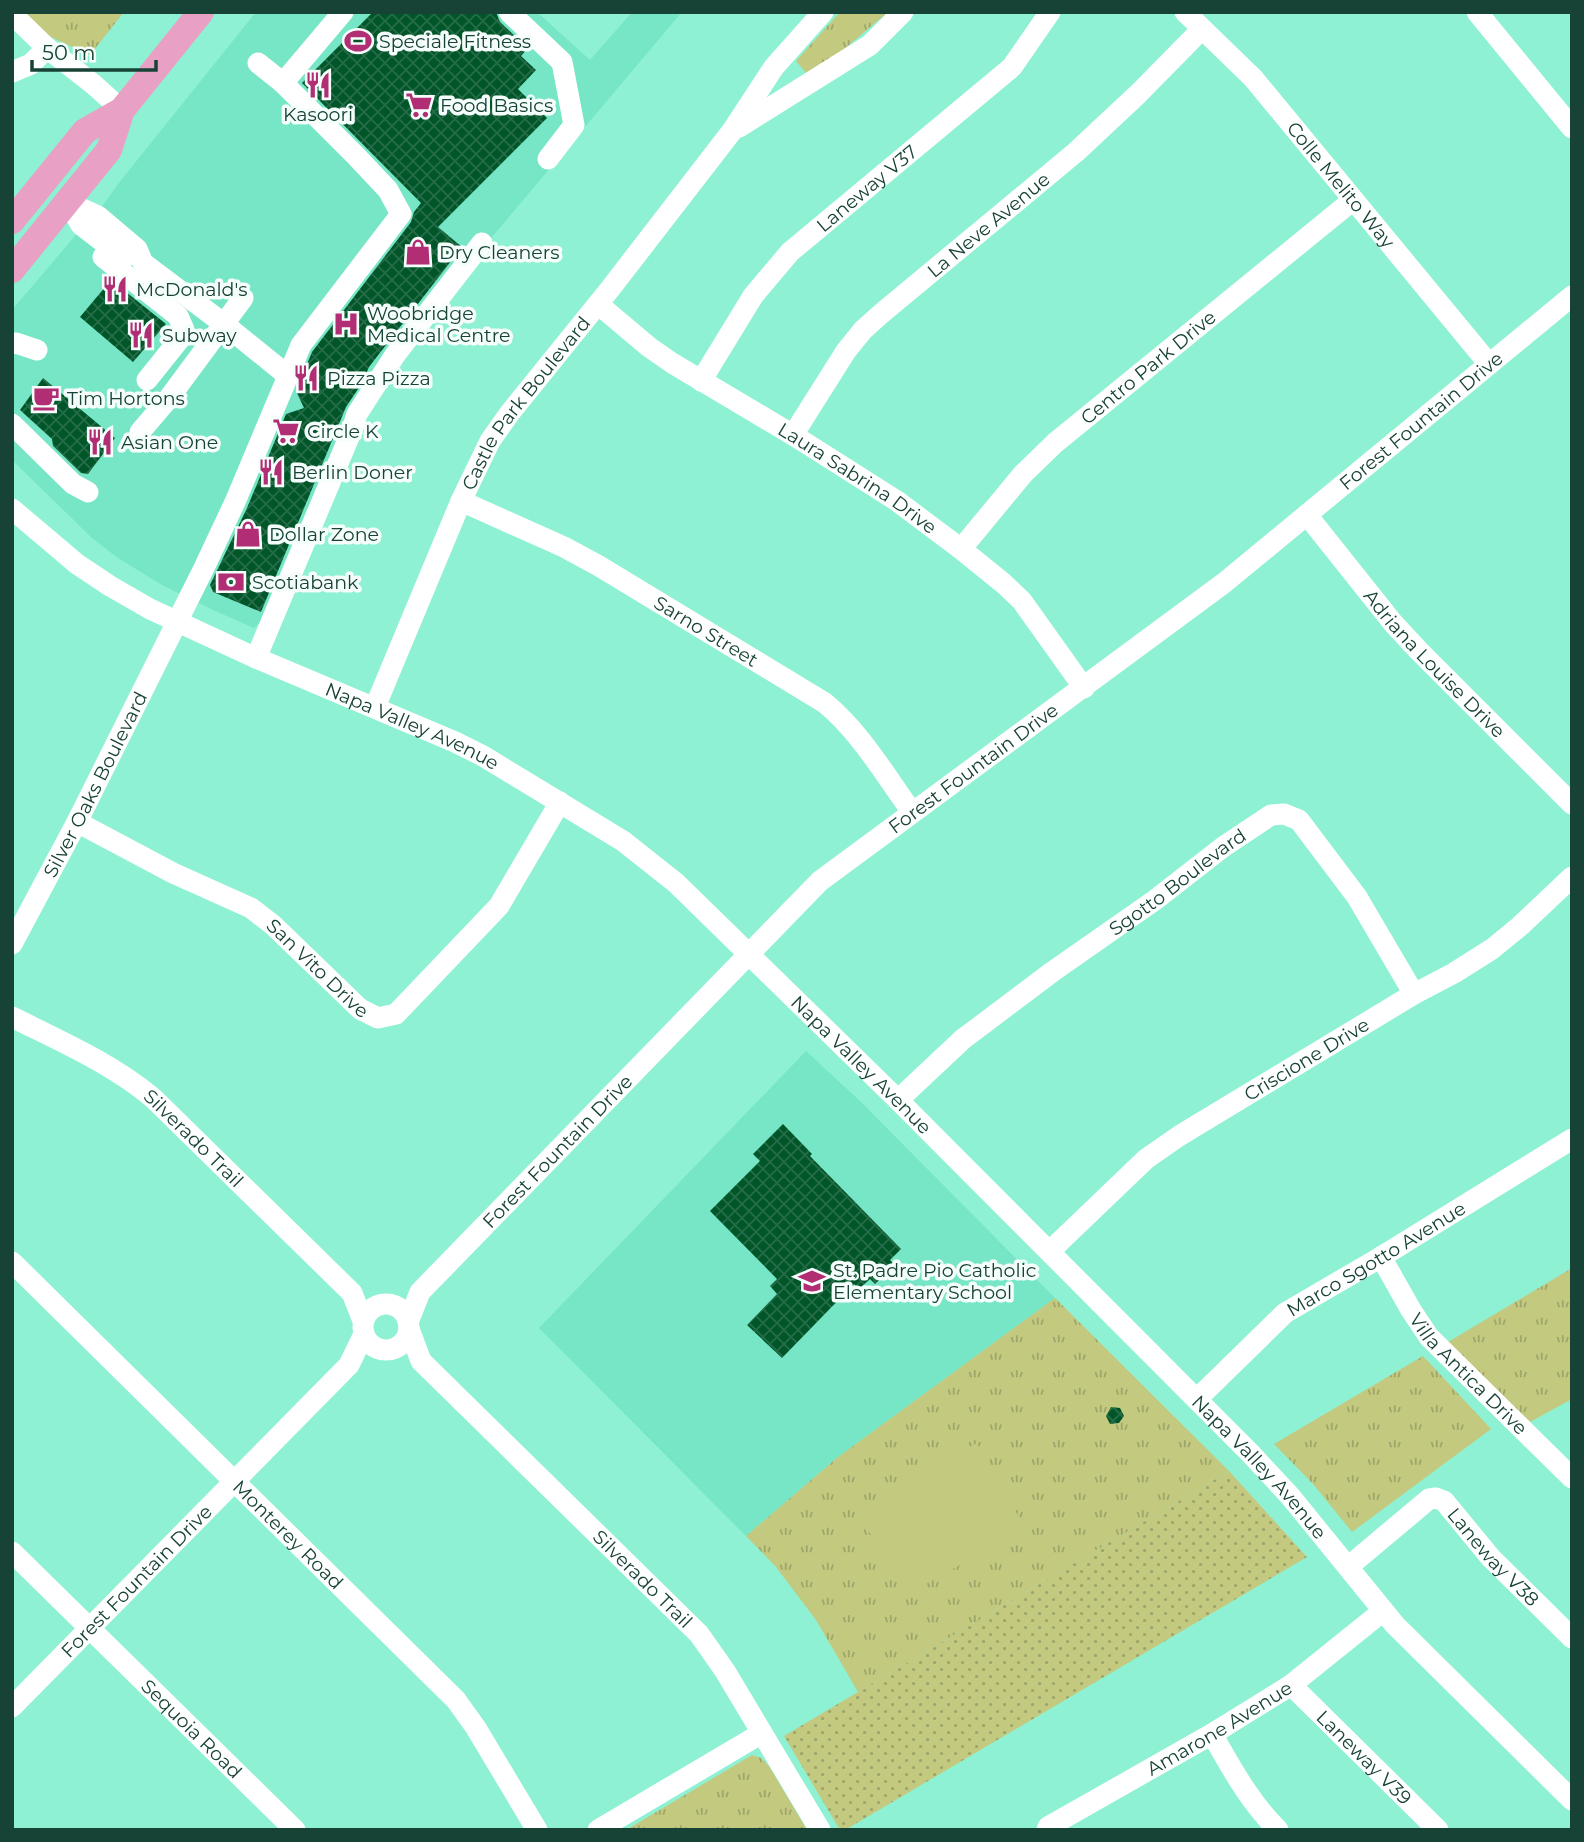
<svg xmlns="http://www.w3.org/2000/svg" width="1584" height="1842" viewBox="0 0 1584 1842" font-family="Montserrat,sans-serif">
<style>
.built{fill:#77e6c6}
.grass{fill:url(#grass-dots)}
.park{fill:url(#park-tufts)}
.pitch{fill:#c3c97f}
.building{fill:url(#building-cross-hatch)}
.lines{fill:none;stroke-linecap:round;stroke-linejoin:round}
.minor{stroke:#fff;stroke-width:21}
.major{stroke:#e8a0c4;stroke-width:26}
.labels{text-anchor:middle;stroke-width:7;stroke-linejoin:round;paint-order:stroke}
.poi-label{font-size:19px;fill:#174236;stroke:#f5fefb;text-anchor:start}
.street-label{font-size:19px;fill:#174236;stroke:#f5fefb}
</style>
<defs>
<pattern id="grass-dots" width="8" height="8" patternUnits="userSpaceOnUse" patternTransform="scale(1.75)"><rect width="8" height="8" fill="#c3c97f"/><path d="M2 2h.1M6 6h.1" fill="none" stroke="#9da569" stroke-width="1.8" stroke-linecap="round"/></pattern>
<pattern id="park-tufts" width="24" height="20" patternUnits="userSpaceOnUse" patternTransform="scale(1.75)"><rect width="24" height="20" fill="#c3c97f"/><path d="M3 7l-1-3M5 7V3M7 7l1-3M15 17l-1-3M17 17v-4M19 17l1-3" fill="none" stroke="#9da569"/></pattern>
<pattern id="building-cross-hatch" width="8" height="8" patternUnits="userSpaceOnUse" patternTransform="scale(1.75)"><rect width="8" height="8" fill="#015629"/><path d="M0 0l8 8M0 8l8-8" fill="none" stroke="#266c48"/></pattern>
</defs>
<rect width="100%" height="100%" fill="#8ff1d3"/>
<path class="built" d="M 256,12 L 537,12 L 590,60 L 632,12 L 682,12 L 394,353 L 261,621 L 254,628 L 213,610 L 162,585 L 118,558 L 92,538 L 12,460 L 12,310 L 74,237 L 101,208 L 118,184 Z
M 806,1051 L 861,1102 L 1055,1298 L 838,1457 L 746,1536 L 539,1328 Z"/>
<path class="grass" d="M 1229,1471 L 1307,1557 L 845,1830 L 840,1830 L 784,1736 Z"/>
<path class="park" d="M 12,12 L 124,12 L 90,55 L 14,20 Z
M 840,12 L 888,12 L 836,56 L 807,74 L 796,61 Z
M 1572,1268 L 1572,1399 L 1530,1422 L 1448,1342 Z
M 1055,1298 L 1229,1471 L 858,1692 L 816,1620 L 776,1567 L 746,1536 L 838,1457 Z
M 1423,1356 L 1491,1429 L 1352,1532 L 1313,1484 L 1274,1444 Z
M 752,1755 L 761,1758 L 769,1766 L 807,1830 L 626,1830 Z"/>
<path class="pitch" d="M 977,1443 L 1025,1528 L 905,1596 L 857,1510 Z"/>
<path class="building" d="M 373,12 L 496,12 L 500,22 L 528,48 L 521,56 L 536,70 L 518,89 L 547,118 L 438,227 L 462,247 L 369,367 L 362,383 L 346,407 L 261,612 L 213,592 L 210,585 L 247,508 L 286,414 L 304,408 L 296,391 L 312,352 L 411,222 L 414,212 L 421,203 L 302,83 Z
M 111,280 L 166,324 L 133,362 L 80,317 Z
M 43,378 L 115,438 L 88,474 L 81,473 L 53,446 L 52,439 L 20,410 Z
M 783,1124 L 812,1154 L 810,1156 L 901,1249 L 890,1260 L 895,1265 L 875,1284 L 870,1279 L 859,1289 L 854,1284 L 782,1358 L 747,1325 L 777,1294 L 770,1286 L 777,1279 L 710,1211 L 760,1161 L 753,1154 Z
M 1111,1407 L 1120,1408 L 1124,1416 L 1119,1423 L 1110,1424 L 1106,1416 Z"/>
<g class="lines">
<g class="minor">
<path d="M 509,12 L 562,62 L 574,125 L 548,159"/>
<path id="s1" d="M 1185,12 L 1253,78 L 1489,364"/>
<path d="M 1477,12 L 1572,128"/>
<path d="M 12,14 L 47,48"/>
<path d="M 258,63 L 283,83"/>
<path d="M 12,72 L 31,64 L 47,48 L 93,84 L 122,110"/>
<path d="M 739,127 L 870,45 L 903,12"/>
<path d="M 67,202 L 98,216 L 137,249 L 143,263 L 224,324 L 287,375"/>
<path d="M 68,203 L 81,225 L 124,258"/>
<path d="M 103,257 L 178,316 L 184,330 L 183,335 L 147,380"/>
<path id="s2" d="M 598,304 L 649,347 L 672,363 L 793,435 L 897,501 L 961,549 L 1003,583 L 1022,601 L 1084,688"/>
<path d="M 12,344 L 16,343 L 37,350"/>
<path id="s3" d="M 701,381 L 753,296 L 790,252 L 1012,67 L 1050,12"/>
<path d="M 12,424 L 73,484 L 88,492"/>
<path d="M 140,432 L 169,398 L 243,298"/>
<path id="s4" d="M 793,435 L 846,351 L 863,330 L 882,313 L 1076,152 L 1138,94 L 1202,29"/>
<path id="s5" d="M 461,501 L 564,547 L 599,566 L 825,703 C 861,733 885,775 912,812"/>
<path id="s6" d="M 12,509 L 77,564 L 110,586 L 150,609 L 256,658 L 455,742 L 483,756 L 623,841 L 676,883 L 898,1100 L 1251,1454 L 1290,1496 L 1395,1625 L 1572,1800"/>
<path id="s7" d="M 1307,515 L 1393,623 L 1419,651 L 1572,804"/>
<path id="s8" d="M 961,549 L 1023,474 L 1055,443 L 1353,200"/>
<path d="M 256,658 L 352,430 L 357,414 L 395,355 L 482,243"/>
<path id="s9" d="M 375,707 L 461,501 L 490,441 L 509,414 L 610,289 L 732,131 L 774,67 L 823,12"/>
<path id="s10" d="M 77,822 L 173,873 L 251,908 L 273,925 L 360,1009 L 378,1018 L 396,1014 L 499,906 L 560,802"/>
<path id="s11" d="M 12,944 L 77,822 L 204,568 L 235,502 L 301,345 L 401,214 L 388,190 L 356,156 L 283,83 L 343,12"/>
<path id="s12" d="M 12,1017 C 60,1041 111,1063 153,1098 L 352,1293 L 363,1321"/>
<path id="s13" d="M 898,1100 L 963,1039 L 1052,972 L 1155,900 L 1223,847 L 1271,815 L 1284,814 L 1299,820 L 1357,897 L 1414,994"/>
<path id="s14" d="M 1050,1251 L 1146,1159 L 1179,1136 L 1217,1113 L 1414,994 L 1454,973 L 1492,949 L 1520,926 L 1572,877"/>
<path id="s15" d="M 1381,1257 L 1411,1310 L 1429,1337 L 1572,1478"/>
<path id="s16" d="M 12,1262 L 456,1700 L 476,1728 L 537,1830"/>
<circle cx="386" cy="1327" r="23"/>
<path id="s17" d="M 408,1322 L 420,1292 L 820,881 L 1224,583 L 1572,296"/>
<path id="s18" d="M 409,1329 L 421,1361 L 699,1634 L 725,1671 L 820,1830"/>
<path id="s19" d="M 1197,1399 L 1285,1313 L 1381,1257 L 1572,1139"/>
<path id="s20" d="M 12,1552 L 295,1830"/>
<path id="s21" d="M 1348,1567 L 1429,1499 L 1436,1498 L 1444,1501 L 1491,1558 L 1572,1638"/>
<path id="s22" d="M 1291,1685 L 1438,1830"/>
<path id="s23" d="M 12,1707 L 349,1365 L 364,1334"/>
<path d="M 1212,1734 C 1232,1769 1249,1801 1278,1830"/>
<path d="M 598,1830 L 762,1733"/>
<path id="s24" d="M 1047,1830 L 1048,1827 L 1212,1734 L 1291,1685 L 1383,1611"/>
</g>
<path class="major" d="M 12,221 L 85,131 L 122,110
M 12,270 L 109,150 L 122,110 L 201,12"/>
</g>
<defs>
<g id="stadium-bare" transform="scale(2.1)"><path d="M0-5a6.5 5 0 1 0 0 10a6.5 5 0 1 0 0-10ZM-3.5-1.8h7v3.6h-7Z" fill="#b12d74" stroke="#f5fefb" stroke-width="2.5" paint-order="stroke"/></g>
<g id="restaurant-bare" transform="scale(2.1)"><path d="M-5-6h1v4h1v-4h1v4h1v-4h1v5L-1.5 .5V6h-2V.5L-5-1ZM5-6V6H3V1.5H1.5Q1.5-4 5-6Z" fill="#b12d74" stroke="#f5fefb" stroke-width="2.5" paint-order="stroke"/></g>
<g id="supermarket-bare" transform="scale(2.1)"><path d="M-6-5.5h2.5l.6 2H6L4.5 2H-2.5L-4.4-4H-6ZM-1.5 3.2a1.3 1.3 0 1 0 .1 0ZM3 3.2a1.3 1.3 0 1 0 .1 0Z" fill="#b12d74" stroke="#f5fefb" stroke-width="2.5" paint-order="stroke"/></g>
<g id="shop-bare" transform="scale(2.1)"><path d="M-5-2.5h2.3a2.7 3.5 0 0 1 5.4 0H5L5.5 6h-11ZM-1.5-2.5h3a1.5 2.3 0 0 0-3 0Z" fill="#b12d74" stroke="#f5fefb" stroke-width="2.5" paint-order="stroke"/></g>
<g id="hospital-bare" transform="scale(2.1)"><path d="M-5-5h3v3.5h4V-5h3V5h-3V1.5h-4V5h-3Z" fill="#b12d74" stroke="#f5fefb" stroke-width="2.5" paint-order="stroke"/></g>
<g id="cafe-bare" transform="scale(2.1)"><path d="M-5.5-4.5H6V0H3Q3 3.5 0 3.5H-2.5Q-5.5 3.5-5.5 0ZM3-3.2v2h1.7v-2ZM-6 4.5H4V6H-6Z" fill="#b12d74" stroke="#f5fefb" stroke-width="2.5" paint-order="stroke"/></g>
<g id="bank-bare" transform="scale(2.1)"><path d="M-6-4H6V4H-6ZM0-2.3a2.3 2.3 0 1 0 0 4.6a2.3 2.3 0 1 0 0-4.6Z" fill="#b12d74" stroke="#f5fefb" stroke-width="2.5" paint-order="stroke"/></g>
<g id="school-bare" transform="scale(2.1)"><path d="M0-5L7-2L0 1L-7-2ZM-4 1L0 2.5L4 1V4Q0 6-4 4Z" fill="#b12d74" stroke="#f5fefb" stroke-width="2.5" paint-order="stroke"/></g>
</defs>
<g fill-rule="evenodd">
<use href="#stadium-bare" x="358" y="41"/>
<use href="#restaurant-bare" x="318" y="85"/>
<use href="#supermarket-bare" x="419" y="105"/>
<use href="#shop-bare" x="418" y="252"/>
<use href="#restaurant-bare" x="115" y="289"/>
<use href="#hospital-bare" x="346" y="324"/>
<use href="#restaurant-bare" x="141" y="335"/>
<use href="#restaurant-bare" x="306" y="378"/>
<use href="#cafe-bare" x="46" y="398"/>
<use href="#supermarket-bare" x="286" y="431"/>
<use href="#restaurant-bare" x="100" y="442"/>
<use href="#restaurant-bare" x="271" y="472"/>
<use href="#shop-bare" x="248" y="534"/>
<use href="#bank-bare" x="231" y="582"/>
<use href="#school-bare" x="812" y="1281"/>
</g>
<g class="labels">
<g class="poi-label">
<text x="379" y="48">Speciale Fitness</text>
<text x="440" y="112">Food Basics</text>
<text x="318" y="121" text-anchor="middle">Kasoori</text>
<text x="439" y="259">Dry Cleaners</text>
<text x="136" y="296">McDonald's</text>
<text x="367" y="320">Woobridge<tspan x="367" dy="22">Medical Centre</tspan></text>
<text x="162" y="342">Subway</text>
<text x="327" y="385">Pizza Pizza</text>
<text x="67" y="405">Tim Hortons</text>
<text x="307" y="438">Circle K</text>
<text x="121" y="449">Asian One</text>
<text x="292" y="479">Berlin Doner</text>
<text x="269" y="541">Dollar Zone</text>
<text x="252" y="589">Scotiabank</text>
<text x="833" y="1277">St. Padre Pio Catholic<tspan x="833" dy="22">Elementary School</tspan></text>
</g>
<g class="street-label">
<text dy="7" stroke="none"><textPath href="#s1" startOffset="233">Colle Melito Way</textPath></text>
<text dy="7" stroke="none"><textPath href="#s3" startOffset="257">Laneway V37</textPath></text>
<text dy="7" stroke="none"><textPath href="#s4" startOffset="290">La Neve Avenue</textPath></text>
<text dy="7" stroke="none"><textPath href="#s8" startOffset="262">Centro Park Drive</textPath></text>
<text dy="7" stroke="none"><textPath href="#s9" startOffset="341">Castle Park Boulevard</textPath></text>
<text dy="7" stroke="none"><textPath href="#s17" startOffset="1363">Forest Fountain Drive</textPath></text>
<text dy="7" stroke="none"><textPath href="#s2" startOffset="313">Laura Sabrina Drive</textPath></text>
<text dy="7" stroke="none"><textPath href="#s5" startOffset="278">Sarno Street</textPath></text>
<text dy="7" stroke="none"><textPath href="#s7" startOffset="196">Adriana Louise Drive</textPath></text>
<text dy="7" stroke="none"><textPath href="#s6" startOffset="458">Napa Valley Avenue</textPath></text>
<text dy="7" stroke="none"><textPath href="#s17" startOffset="796">Forest Fountain Drive</textPath></text>
<text dy="7" stroke="none"><textPath href="#s11" startOffset="180">Silver Oaks Boulevard</textPath></text>
<text dy="7" stroke="none"><textPath href="#s13" startOffset="355">Sgotto Boulevard</textPath></text>
<text dy="7" stroke="none"><textPath href="#s10" startOffset="284">San Vito Drive</textPath></text>
<text dy="7" stroke="none"><textPath href="#s14" startOffset="322">Criscione Drive</textPath></text>
<text dy="7" stroke="none"><textPath href="#s6" startOffset="1026">Napa Valley Avenue</textPath></text>
<text dy="7" stroke="none"><textPath href="#s12" startOffset="220">Silverado Trail</textPath></text>
<text dy="7" stroke="none"><textPath href="#s17" startOffset="229">Forest Fountain Drive</textPath></text>
<text dy="7" stroke="none"><textPath href="#s19" startOffset="229">Marco Sgotto Avenue</textPath></text>
<text dy="7" stroke="none"><textPath href="#s15" startOffset="147">Villa Antica Drive</textPath></text>
<text dy="7" stroke="none"><textPath href="#s6" startOffset="1592">Napa Valley Avenue</textPath></text>
<text dy="7" stroke="none"><textPath href="#s16" startOffset="388">Monterey Road</textPath></text>
<text dy="7" stroke="none"><textPath href="#s21" startOffset="196">Laneway V38</textPath></text>
<text dy="7" stroke="none"><textPath href="#s18" startOffset="345">Silverado Trail</textPath></text>
<text dy="7" stroke="none"><textPath href="#s23" startOffset="177">Forest Fountain Drive</textPath></text>
<text dy="7" stroke="none"><textPath href="#s24" startOffset="201">Amarone Avenue</textPath></text>
<text dy="7" stroke="none"><textPath href="#s20" startOffset="252">Sequoia Road</textPath></text>
<text dy="7" stroke="none"><textPath href="#s22" startOffset="103">Laneway V39</textPath></text>
</g>
</g>
<rect width="1584" height="1842" fill="none" stroke="#174236" stroke-width="28"/>
<path d="M32 60v10h124v-10" fill="none" stroke="#174236" stroke-width="3.5"/>
<text x="42" y="60" font-size="21" fill="#174236" stroke="#f5fefb" stroke-width="5" paint-order="stroke">50 m</text>
</svg>
